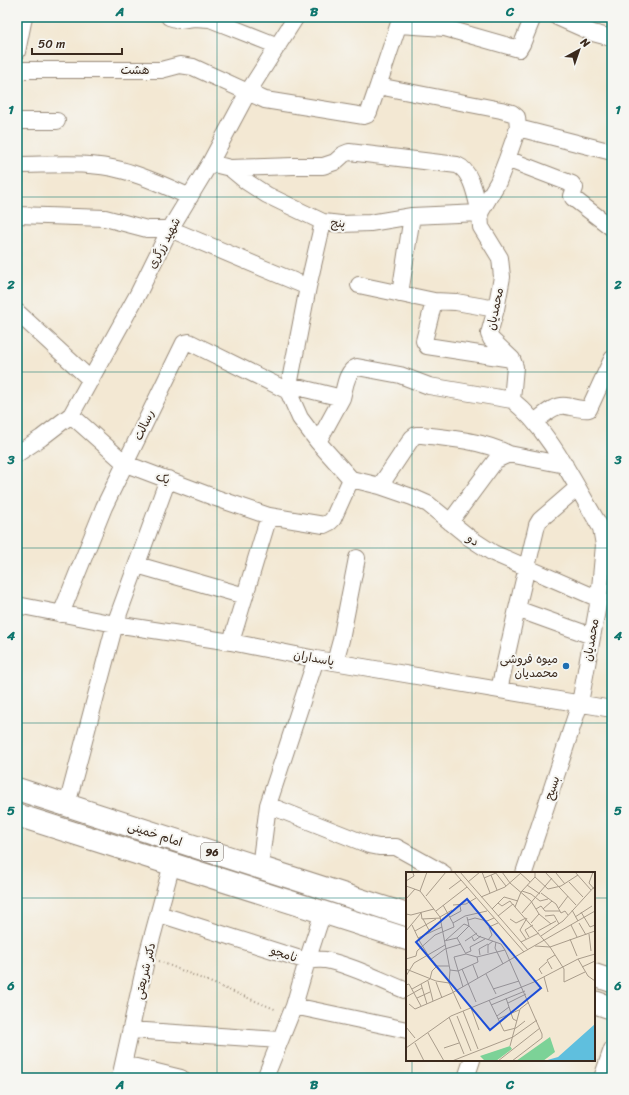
<svg xmlns="http://www.w3.org/2000/svg" width="629" height="1095" viewBox="0 0 629 1095" font-family="Sriracha,'Playpen Sans Arabic',sans-serif">
<style>
.lines{fill:none;stroke-linecap:round;stroke-linejoin:round}
.minor-casing{stroke:#978978;stroke-width:18}
.highway-casing{stroke:#978978;stroke-width:24}
.path{stroke:#978978;stroke-width:2;stroke-dasharray:1 3;stroke-linecap:butt}
.minor{stroke:#fff;stroke-width:16}
.highway{stroke:#fff;stroke-width:22}
.grid{fill:none;stroke:#0f766e;stroke-width:1;stroke-opacity:0.55}
.poi-dot{fill:#1f6fb2;stroke:#f6f6f2;stroke-width:1.5}
.labels{text-anchor:middle;stroke-width:4;stroke-linejoin:round;paint-order:stroke}
.shield{fill:#f6f6f2;stroke:#73675e;stroke-width:1}
.shield-label{font-size:11px;font-weight:bold;fill:#3b2a1e}
.street-label{font-size:12px;fill:#3b2a1e;stroke:#f6f6f2}
.poi-label{font-size:12px;fill:#3b2a1e;stroke:#f6f6f2;text-anchor:end}
.inset-road{fill:none;stroke:#a99c8b;stroke-width:1}
.view{fill:#1d4ed8;fill-opacity:0.15;stroke:#1d4ed8;stroke-width:2}
.inset-edge{fill:none;stroke:#3b2a1e;stroke-width:2}
.neatline{fill:none;stroke:#0f766e;stroke-width:1.5}
.grid-label{font-size:13px;text-anchor:middle;font-weight:bold;fill:#0f766e}
</style>
<rect width="100%" height="100%" fill="#f6f6f2"/>
<filter id="ink" filterUnits="userSpaceOnUse"><feTurbulence type="fractalNoise" baseFrequency=".025" numOctaves="2"/><feDisplacementMap in="SourceGraphic" scale="8" xChannelSelector="R" yChannelSelector="G"/><feConvolveMatrix kernelMatrix="1 2 1 2 8 2 1 2 1" color-interpolation-filters="sRGB"/></filter>
<filter id="wash" filterUnits="userSpaceOnUse"><feTurbulence type="fractalNoise" baseFrequency=".012" numOctaves="4" result="noise"/><feDisplacementMap in="SourceGraphic" scale="16" xChannelSelector="R" yChannelSelector="G"/><feGaussianBlur stdDeviation="0.9" result="paint"/><feColorMatrix in="noise" values="0 0 0 0 0 0 0 0 0 0 0 0 0 0 0 0 0 1.4 0 .05"/><feComposite in="paint" operator="in"/></filter>
<g filter="url(#wash)">
<rect width="100%" height="100%" fill="#f3e8d3"/>
</g>
<g filter="url(#ink)">
<g class="lines">
<g class="minor-casing">
<path id="minor" d="M 169,17 L 179,20 L 194,18 L 210,19 L 278,46
M 401,17 L 378,86 L 501,110 L 512,113 L 517,117 L 518,128 L 507,159 L 498,182 L 480,213 L 481,227 L 500,258 L 502,277 L 496,309 L 489,334 L 491,339 L 512,359 L 515,367 L 512,400 C 550,430 576,487 601,528 L 604,545 L 599,599 L 580,703 L 524,873
M 557,17 L 593,33 L 612,38
M 399,25 L 445,28 L 519,49 L 522,44 L 533,17
M 17,52 L 24,17
M 17,70 L 161,70 L 180,65 L 193,67 L 265,100 L 364,116 L 367,115 L 369,112 L 378,86
M 17,121 L 57,121
M 518,128 L 612,152
M 507,159 L 572,184 L 575,188 L 572,196 L 573,198 L 612,228
M 210,163 L 230,168 L 247,182 L 267,195 L 323,222 L 341,224 L 370,223 L 412,216 L 480,213 C 476,198 472,171 457,165 L 349,152 L 344,154 L 335,162 L 323,166 L 294,166 L 230,168
M 17,165 C 50,165 89,161 121,170 C 145,176 168,187 190,197
M 17,215 L 105,218 L 147,229 L 170,229 L 308,287
M 359,285 L 434,301 L 456,302 L 496,309
M 400,294 L 412,216
M 434,301 L 424,341 L 427,346 L 512,359
M 17,312 L 91,380
M 289,385 L 342,398 C 345,387 346,371 357,367 L 400,375 L 429,386 L 512,400
M 71,415 L 126,464 L 216,498 L 269,516 L 324,525 L 330,522 L 333,519 L 351,479 L 318,442 L 300,418 L 288,391 L 308,287 L 323,222
M 535,422 C 544,415 554,404 566,406 C 573,407 581,410 589,409 L 612,359
M 318,442 L 342,398
M 17,454 L 41,438 L 71,415 L 139,292 L 170,229 L 210,163 L 248,92 L 296,17
M 351,479 L 380,486 L 412,497 L 428,504 L 470,538 L 493,553 L 599,599
M 380,486 L 412,438 L 416,435 L 422,435 C 451,438 482,441 509,454
M 450,522 L 496,460 L 509,454 L 565,465
M 137,565 L 245,596
M 17,605 L 115,624 L 231,642 L 316,659 L 612,709
M 517,609 L 592,636
M 61,614 L 104,507 L 184,343 L 189,342 L 288,391
M 231,642 L 269,516
M 335,662 L 341,640 L 357,558
M 499,690 L 517,609 L 537,525 L 540,520 L 577,488
M 67,805 L 115,624 L 168,479
M 268,805 L 369,845 L 379,847 L 396,847 L 443,873
M 260,867 L 268,805 L 316,659
M 159,914 L 307,961 C 313,960 319,959 325,960 C 351,965 382,981 407,991
M 294,1006 L 407,1030
M 131,1030 L 280,1040
M 124,1064 L 181,1078
M 120,1078 L 147,956 L 172,864
M 265,1078 L 294,1006 L 307,961 L 323,912
M 466,1078 L 472,1060
M 602,1078 L 612,1049"/>
</g>
<g class="highway-casing">
<path id="highway" d="M 17,789 L 407,915
M 17,815 L 407,939
M 594,975 L 612,981
M 594,1002 L 612,1008"/>
</g>
<path class="path" d="M 159,961 L 277,1010"/>
<use href="#minor" class="minor"/>
<use href="#highway" class="highway"/>
</g>
</g>
<path class="grid" d="M 217,17 L 217,1078M 412,17 L 412,873M 17,197 L 612,197M 17,372 L 612,372M 17,548 L 612,548M 17,723 L 612,723M 17,898 L 407,898M 594,898 L 612,898M 412,1060 L 412,1078"/>
<circle class="poi-dot" cx="566" cy="666" r="4"/>
<g class="labels">
<rect class="shield" x="201" y="843" width="22" height="18" rx="3"/>
<g class="shield-label">
<text x="212" y="856">96</text>
</g>
<g class="street-label">
<text x="135" y="74">هشت</text>
<text transform="translate(338 223) rotate(4)" y="4">پنج</text>
<text transform="translate(164 243) rotate(-62)" y="4">شهید زرگری</text>
<text transform="translate(495 309) rotate(-78)" y="4">محمدیان</text>
<text transform="translate(144 425) rotate(-65)" y="4">رسالت</text>
<text transform="translate(163 478) rotate(21)" y="4">یک</text>
<text transform="translate(473 540) rotate(34)" y="4">دو</text>
<text transform="translate(591 640) rotate(-80)" y="4">محمدیان</text>
<text transform="translate(314 658) rotate(10)" y="4">پاسداران</text>
<text transform="translate(552 788) rotate(-72)" y="4">بسیح</text>
<text transform="translate(155 834) rotate(18)" y="4">امام خمینی</text>
<text transform="translate(284 954) rotate(18)" y="4">نامجو</text>
<text transform="translate(145 971) rotate(-77)" y="4">دکتر شریعتی</text>
</g>
<g class="poi-label">
<text x="558" y="663">میوه فروشی<tspan x="558" dy="14">محمدیان</tspan></text>
</g>
</g>
<g transform="translate(406 872)">
<rect width="189" height="189" fill="#f3e8d3"/>
<path d="M 144,165 L 149,180 L 137,189 L 110,189 ZM 104,174 L 106,177 L 90,189 L 79,189 L 74,184 Z" fill="#7cd297"/>
<path d="M 189,152 L 189,189 L 138,189 L 152,185 Z" fill="#5fbfde"/>
<path class="inset-road" d="M 48,0 L 118,80M 54,0 L 122,78M 76,0 L 84,21M 89,0 L 100,14M 96,0 L 104,11 L 125,29 L 133,42 L 125,51M 113,0 L 124,10M 139,0 L 170,33M 169,0 L 185,18M 187,0 L 183,11 L 189,18M 150,1 L 159,12M 85,3 L 91,18M 129,5 L 142,17 L 155,14 L 172,3M 78,6 L 90,1M 0,9 L 8,4 L 7,1M 62,10 L 74,0M 163,10 L 177,25M 121,13 L 134,22M 0,14 L 14,19 L 34,45 L 44,98 L 43,111 L 55,137M 43,17 L 55,8M 14,19 L 21,0M 116,19 L 125,22 L 134,29 L 142,27M 135,21 L 150,32 L 155,41 L 159,39 L 162,43M 20,24 L 40,0M 75,25 L 99,15 L 116,0M 0,27 L 9,17M 92,31 L 96,34 L 104,29 L 107,33M 37,33 L 47,51 L 59,44 L 81,39M 47,33 L 60,32 L 70,26M 109,35 L 144,75 L 189,59M 109,35 L 115,20 L 129,5 L 129,0M 153,36 L 162,24M 86,37 L 98,25 L 112,29M 130,37 L 135,34 L 139,39 L 154,39M 137,37 L 146,29M 166,38 L 172,49M 30,39 L 61,15M 15,40 L 16,47 L 35,46M 175,40 L 184,55 L 189,53M 116,41 L 146,6M 0,42 L 5,43 L 28,37M 133,42 L 145,52M 92,44 L 107,32 L 109,35M 139,44 L 148,43 L 153,52M 34,45 L 46,38M 44,45 L 55,39 L 54,34M 61,45 L 63,54 L 72,64 L 95,72 L 99,78 L 136,162 L 136,166 L 106,189M 169,45 L 186,34M 17,47 L 24,60M 104,47 L 110,51 L 120,46M 62,48 L 69,46 L 81,49 L 88,46M 173,51 L 180,63M 6,53 L 14,70 L 29,94 L 43,94M 165,53 L 171,65M 0,59 L 15,41M 9,59 L 30,47M 132,59 L 150,49M 183,62 L 185,79M 135,64 L 157,49 L 189,14M 66,65 L 68,69 L 75,64M 123,65 L 119,58 L 127,53M 12,66 L 36,55M 120,67 L 114,58 L 121,46M 164,67 L 171,84M 82,68 L 86,63 L 83,55 L 92,51M 38,69 L 51,66 L 63,54 L 58,52 L 40,68M 59,69 L 71,61M 90,70 L 89,76 L 97,92M 115,70 L 133,61M 129,74 L 144,75 L 158,97 L 158,110 L 179,100M 60,81 L 65,79 L 64,75 L 79,67M 82,81 L 82,73 L 87,69M 74,83 L 73,77 L 82,72M 71,85 L 99,78M 0,87 L 10,84 L 11,79 L 29,63 L 48,55 L 47,51M 172,87 L 182,104 L 189,109M 24,88 L 39,77 L 55,72M 67,93 L 72,106M 176,95 L 189,89M 0,97 L 30,109 L 43,111M 56,97 L 70,130M 146,97 L 141,88 L 149,83M 44,98 L 52,99 L 72,90 L 71,85 L 60,82 L 51,66M 80,102 L 90,122M 136,102 L 133,97 L 141,90M 0,104 L 8,91 L 39,73M 138,105 L 142,120M 22,109 L 27,129M 30,110 L 36,126M 15,112 L 21,132M 0,113 L 3,112 L 15,134M 57,115 L 48,85 L 60,82M 6,117 L 24,107 L 26,99 L 31,94M 87,117 L 113,109M 0,125 L 16,116M 11,126 L 24,120M 100,126 L 107,147 L 111,149M 83,128 L 98,159 L 110,156 L 119,149M 102,131 L 120,122M 3,132 L 9,137 L 46,121 L 189,39M 85,133 L 119,119M 65,136 L 73,158M 57,139 L 72,177M 51,144 L 65,179M 91,144 L 103,135M 43,145 L 58,182M 92,147 L 113,138M 0,155 L 9,166M 22,161 L 38,189M 9,171 L 18,189M 104,174 L 114,137 L 123,130M 0,176 L 45,144 L 128,110 L 172,87 L 189,82M 38,176 L 53,171M 46,189 L 107,165 L 131,148M 92,189 L 134,156"/>
<path class="view" d="M 61,27 L 135,116 L 84,158 L 10,70 Z"/>
<rect width="189" height="189" class="inset-edge"/>
</g>
<rect width="629" height="1095" fill="none" stroke="#f6f6f2" stroke-width="44"/>
<g transform="translate(579 50) rotate(40)" stroke="#f6f6f2" stroke-width="3" paint-order="stroke">
<path d="M0-3L7 15L0 10L-7 15Z" fill="#3b2a1e"/>
<text y="-6" font-size="11" font-weight="bold" text-anchor="middle" fill="#3b2a1e">N</text>
</g>
<path d="M32 48v6h90v-6" fill="none" stroke="#3b2a1e" stroke-width="2"/>
<text x="38" y="48" font-size="12" fill="#3b2a1e" stroke="#f6f6f2" stroke-width="3" paint-order="stroke">50 m</text>
<rect x="22" y="22" width="585" height="1051" class="neatline"/>
<g class="grid-label">
<text x="120" y="16">A</text>
<text x="314" y="16">B</text>
<text x="510" y="16">C</text>
<text x="11" y="114">1</text>
<text x="618" y="114">1</text>
<text x="11" y="289">2</text>
<text x="618" y="289">2</text>
<text x="11" y="464">3</text>
<text x="618" y="464">3</text>
<text x="11" y="640">4</text>
<text x="618" y="640">4</text>
<text x="11" y="815">5</text>
<text x="618" y="815">5</text>
<text x="11" y="990">6</text>
<text x="618" y="990">6</text>
<text x="120" y="1089">A</text>
<text x="314" y="1089">B</text>
<text x="510" y="1089">C</text>
</g>
</svg>
